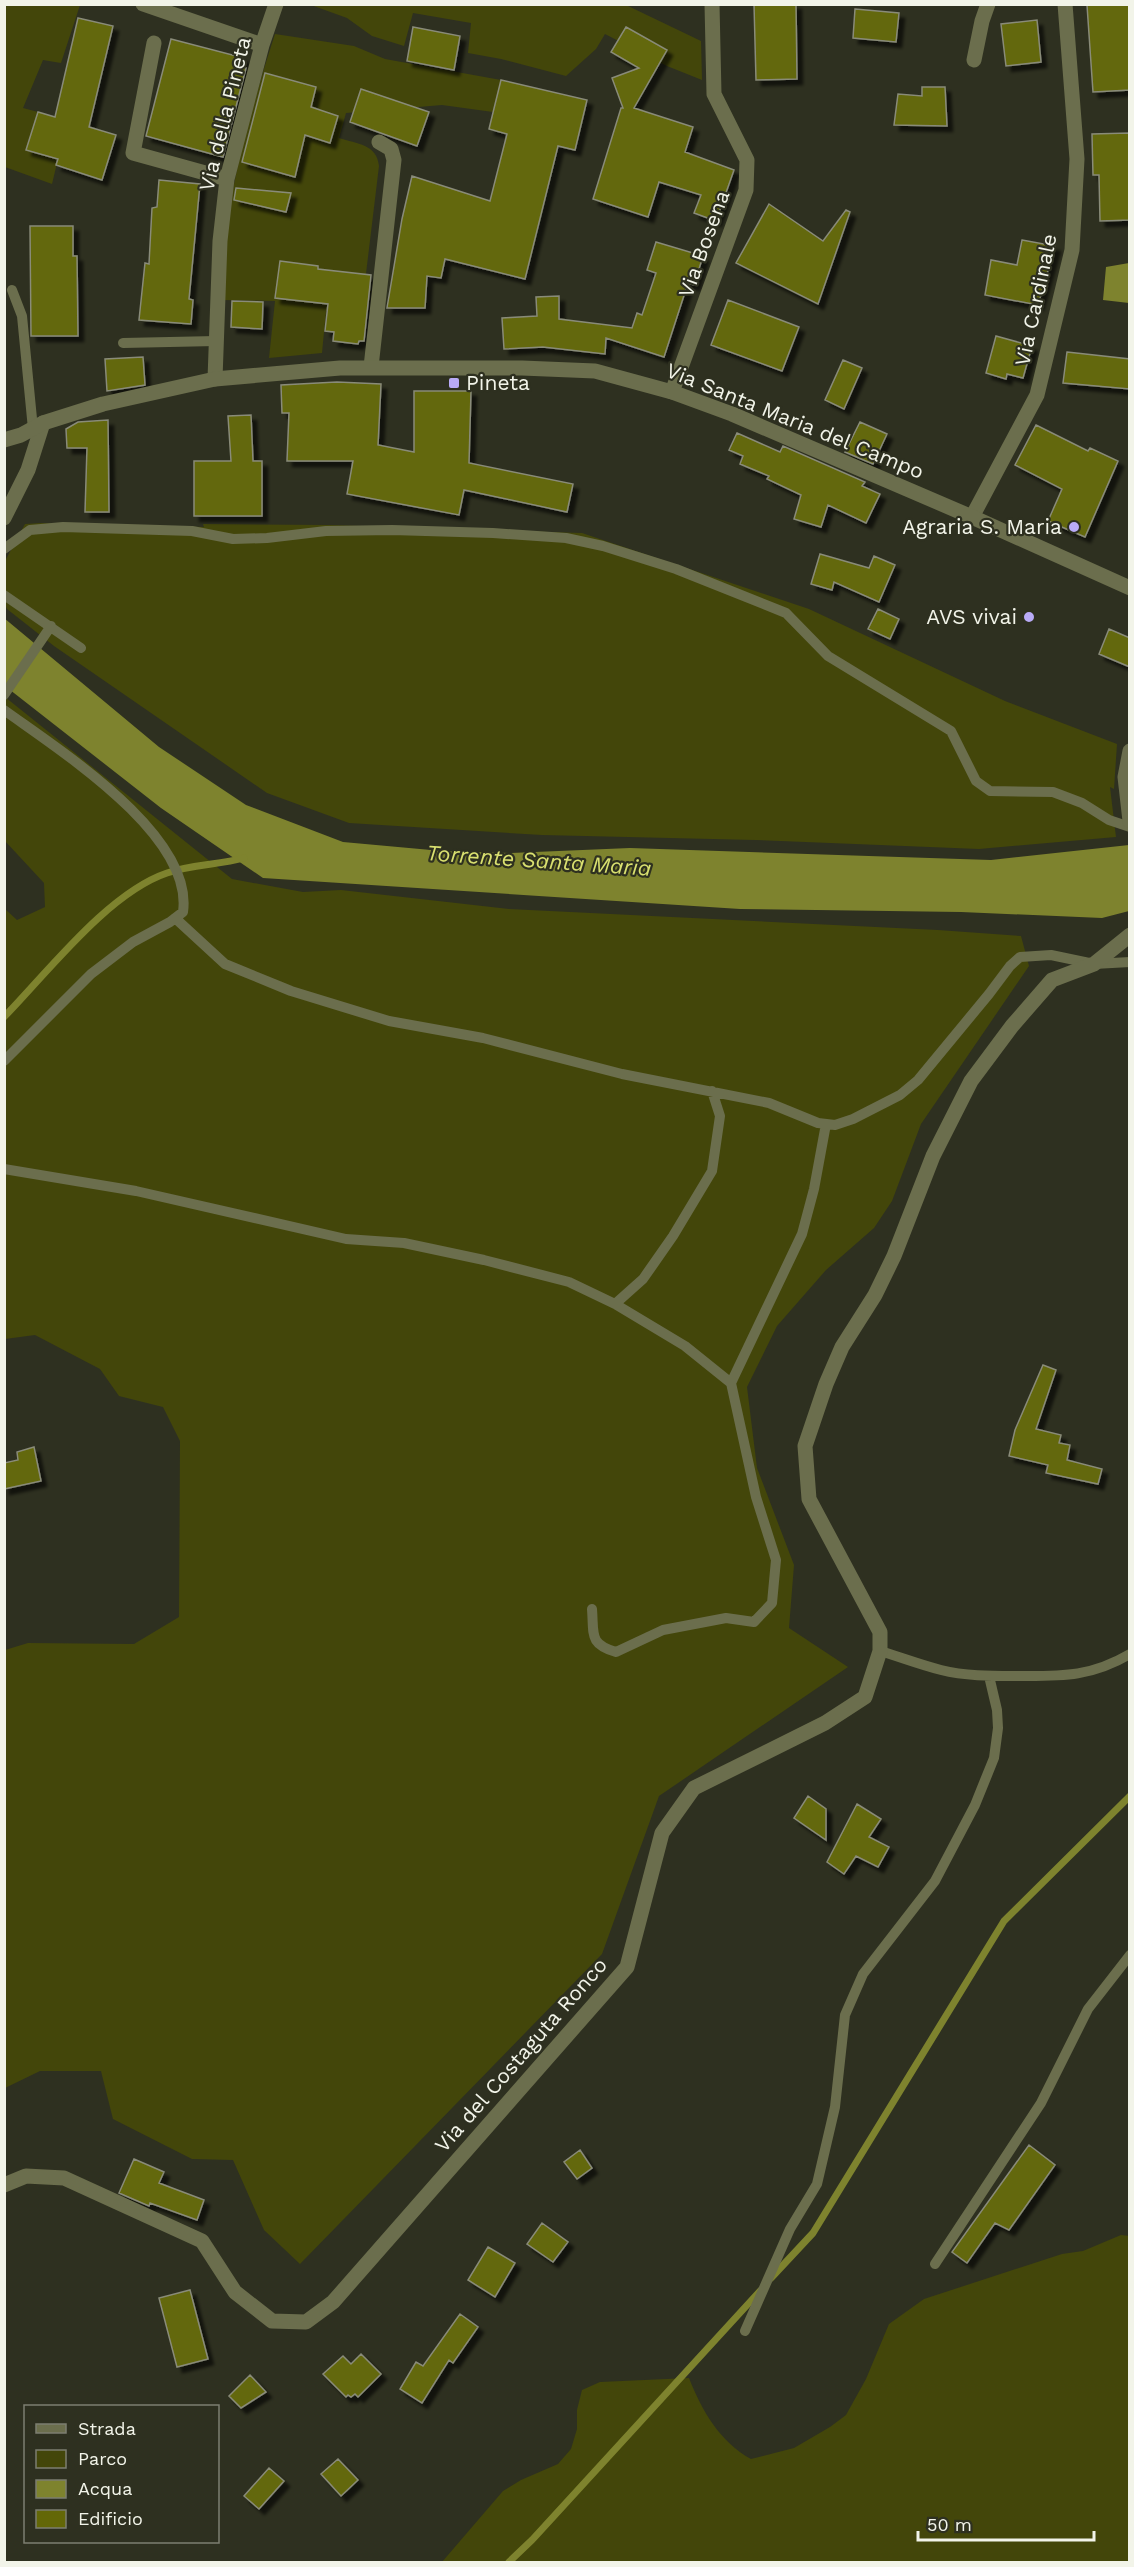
<svg xmlns="http://www.w3.org/2000/svg" width="1134" height="2567" viewBox="0 0 1134 2567" font-family="'Work Sans',sans-serif">
<style>
.green{fill:#43460a}
.water{fill:#7e832e}
.lines{fill:none;stroke-linecap:round;stroke-linejoin:round}
.stream{stroke:#7e832e;stroke-width:7}
.building{fill:#636707;stroke:#898b79;stroke-width:1.5;filter:url(#shadow)}
.service{stroke:#6b6e4d;stroke-width:10}
.minor{stroke:#6b6e4d;stroke-width:15}
.tertiary{stroke:#6b6e4d;stroke-width:15}
.poi-dot{fill:#b9abf7;stroke:#2e3020;stroke-width:2}
.labels{text-anchor:middle;stroke-width:4.5;stroke-linejoin:round;paint-order:stroke}
.street-label{font-size:21px;fill:#f2f4e9;stroke:#2e3020}
.poi-label{font-size:21px;fill:#f2f4e9;stroke:#2e3020;text-anchor:end}
.water-label{font-size:22px;font-style:italic;fill:#dae170;stroke:#2e3020}
</style>
<defs>
<filter id="shadow"><feDropShadow dx="5.5" dy="5.5" stdDeviation="1.5" flood-color="#0009"/></filter>
</defs>
<rect width="100%" height="100%" fill="#2e3020"/>
<path class="green" d="M 4,5 L 80,5 L 61,63 L 43,60 L 23,108 L 38,112 L 26,150 L 58,159 L 52,184 L 5,167 Z
M 311,5 L 626,5 L 701,41 L 702,80 L 667,66 L 605,34 L 596,49 L 566,76 L 501,59 L 468,53 L 471,23 L 413,13 L 404,46 L 372,36 L 347,18 Z
M 275,34 L 354,46 L 385,59 L 501,80 L 493,112 L 442,105 L 346,113 L 339,138 C 357,144 377,144 379,166 L 361,315 L 326,311 L 322,353 L 269,358 L 275,301 L 223,300 C 223,284 222,266 224,250 C 231,178 253,102 275,34 Z
M 41,523 L 204,527 L 203,524 L 330,525 L 582,533 L 809,609 L 1005,701 L 1117,744 L 1114,789 L 1110,787 L 1116,837 L 979,849 L 755,840 L 542,835 L 349,823 L 267,793 L 54,646 L 7,609 L 5,604 L 5,561 L 25,524 Z
M 5,697 L 232,879 L 303,892 L 341,890 L 509,909 L 938,930 L 1021,936 L 1029,966 L 921,1124 L 892,1201 L 874,1228 L 826,1270 L 777,1326 L 747,1387 L 757,1468 L 794,1565 L 789,1628 L 848,1667 L 659,1796 L 602,1954 L 300,2264 L 264,2230 L 233,2160 L 192,2159 L 113,2119 L 101,2071 L 40,2071 L 5,2088 L 5,1650 L 28,1643 L 134,1644 L 179,1617 L 180,1441 L 163,1407 L 119,1396 L 100,1369 L 35,1335 L 5,1339 L 4,908 L 17,920 L 45,907 L 44,883 L 5,841 Z
M 1121,2235 L 1130,2236 L 1129,2562 L 442,2562 L 503,2491 L 521,2480 L 558,2464 L 571,2449 L 577,2429 L 577,2410 L 582,2390 L 600,2382 L 689,2378 C 702,2411 720,2442 751,2459 L 794,2448 L 830,2427 L 846,2415 L 866,2379 L 889,2324 L 924,2299 L 1062,2254 L 1083,2251 Z"/>
<path class="water" d="M 1129,263 L 1129,303 L 1103,300 L 1106,267 Z
M 4,618 L 159,747 L 246,805 L 343,842 L 442,851 L 511,853 L 630,848 L 991,860 L 1129,845 L 1129,911 L 1102,918 L 961,912 L 740,909 L 263,878 L 161,808 L 5,686 Z"/>
<g class="lines">
<path class="stream" d="M 4,1017 C 48,972 108,893 167,873 C 192,864 219,865 244,858
M 771,2278 L 813,2233 L 1004,1921 L 1130,1796
M 509,2562 L 532,2540 L 760,2291"/>
</g>
<path class="building" d="M 754,4 L 796,4 L 797,79 L 756,80 Z
M 1130,4 L 1130,90 L 1093,92 L 1087,5 Z
M 855,9 L 899,13 L 896,42 L 853,38 Z
M 78,18 L 113,26 L 89,127 L 116,135 L 102,180 L 56,165 L 58,159 L 26,150 L 38,112 L 55,117 Z
M 1037,20 L 1041,62 L 1006,66 L 1001,24 Z
M 413,27 L 460,36 L 454,70 L 407,61 Z
M 626,27 L 667,50 L 634,108 L 693,127 L 685,152 L 734,170 L 716,221 L 694,213 L 701,195 L 659,182 L 648,217 L 593,199 L 621,108 L 623,108 L 612,78 L 639,68 L 611,52 Z
M 171,39 L 244,58 L 241,67 L 246,68 L 223,157 L 146,136 Z
M 265,73 L 316,87 L 311,107 L 338,116 L 330,143 L 305,135 L 295,177 L 242,162 Z
M 501,80 L 587,100 L 575,150 L 558,146 L 525,279 L 445,259 L 441,278 L 427,276 L 425,308 L 387,308 L 402,219 L 412,176 L 490,201 L 507,134 L 489,129 Z
M 922,87 L 945,87 L 947,126 L 894,125 L 898,94 L 922,96 Z
M 361,89 L 429,112 L 417,146 L 350,122 Z
M 1130,133 L 1130,220 L 1100,221 L 1099,175 L 1093,175 L 1092,134 Z
M 159,180 L 200,184 L 189,299 L 193,300 L 191,324 L 139,320 L 145,263 L 149,264 L 152,208 L 157,207 Z
M 236,188 L 291,193 L 286,212 L 234,200 Z
M 769,204 L 823,241 L 846,210 L 850,212 L 818,304 L 736,263 Z
M 30,226 L 73,226 L 73,256 L 77,256 L 78,336 L 31,336 Z
M 1022,240 L 1055,246 L 1038,305 L 985,295 L 991,260 L 1017,265 Z
M 656,242 L 703,256 L 694,285 L 688,283 L 664,357 L 606,338 L 605,354 L 543,347 L 504,349 L 502,318 L 537,316 L 536,297 L 559,296 L 559,319 L 632,328 L 637,313 L 642,315 L 656,273 L 647,270 Z
M 280,261 L 318,266 L 318,269 L 371,275 L 364,341 L 359,341 L 358,344 L 333,341 L 334,332 L 325,331 L 328,304 L 275,298 Z
M 728,300 L 799,327 L 782,371 L 711,345 Z
M 232,301 L 263,302 L 262,329 L 231,327 Z
M 996,336 L 1032,346 L 1023,378 L 1007,374 L 1006,379 L 986,373 Z
M 1067,352 L 1130,359 L 1130,389 L 1063,383 Z
M 143,357 L 145,385 L 107,391 L 105,359 Z
M 843,360 L 862,368 L 844,409 L 825,400 Z
M 337,382 L 381,384 L 378,445 L 414,452 L 414,391 L 471,391 L 469,463 L 573,484 L 567,512 L 464,490 L 459,515 L 347,494 L 353,461 L 287,461 L 289,413 L 282,413 L 281,385 Z
M 251,415 L 253,461 L 262,461 L 262,516 L 194,516 L 194,461 L 231,461 L 228,416 Z
M 108,420 L 109,512 L 85,512 L 87,448 L 67,448 L 66,429 L 78,422 Z
M 860,422 L 887,434 L 873,464 L 845,452 Z
M 1036,425 L 1088,451 L 1090,448 L 1118,461 L 1085,537 L 1048,521 L 1062,489 L 1015,465 Z
M 737,433 L 780,452 L 783,446 L 865,482 L 862,486 L 880,494 L 866,523 L 828,505 L 821,527 L 794,519 L 801,495 L 767,479 L 769,476 L 740,464 L 743,456 L 729,450 Z
M 820,554 L 869,568 L 874,556 L 895,565 L 879,602 L 834,582 L 832,590 L 811,584 Z
M 878,609 L 899,619 L 890,639 L 868,629 Z
M 1109,629 L 1130,638 L 1130,667 L 1099,654 Z
M 1043,1365 L 1056,1370 L 1036,1429 L 1061,1435 L 1059,1443 L 1070,1445 L 1067,1460 L 1102,1469 L 1098,1484 L 1046,1473 L 1048,1465 L 1009,1456 L 1015,1430 Z
M 34,1447 L 41,1481 L 4,1489 L 4,1463 L 18,1460 L 17,1452 Z
M 808,1796 L 826,1809 L 826,1840 L 794,1818 Z
M 857,1804 L 881,1819 L 869,1837 L 889,1847 L 878,1867 L 856,1856 L 844,1874 L 827,1862 Z
M 1029,2145 L 1055,2165 L 1009,2230 L 995,2223 L 967,2263 L 952,2252 Z
M 580,2150 L 592,2168 L 577,2179 L 564,2162 Z
M 134,2159 L 164,2172 L 159,2183 L 204,2200 L 197,2220 L 150,2203 L 149,2206 L 119,2193 Z
M 542,2223 L 568,2242 L 553,2262 L 527,2244 Z
M 488,2247 L 515,2263 L 495,2297 L 468,2280 Z
M 190,2290 L 208,2359 L 177,2367 L 159,2298 Z
M 460,2314 L 478,2327 L 453,2363 L 449,2360 L 422,2403 L 400,2389 L 416,2362 L 423,2366 Z
M 361,2354 L 381,2374 L 358,2397 L 355,2394 L 351,2397 L 348,2395 L 346,2397 L 323,2374 L 343,2356 L 351,2364 Z
M 250,2375 L 266,2392 L 241,2408 L 229,2396 Z
M 338,2459 L 358,2480 L 341,2496 L 321,2474 Z
M 269,2468 L 284,2481 L 259,2509 L 244,2496 Z"/>
<g class="lines">
<path class="service" d="M 12,290 L 22,316 L 33,429
M 123,343 L 216,341
M 4,549 L 30,530 L 63,527 L 192,531 L 233,539 L 267,538 L 326,531 L 392,530 L 493,533 L 566,538 L 603,546 L 676,569 L 786,613 L 828,656 L 951,731 L 976,781 L 990,791 L 1053,792 L 1082,803 L 1109,820 L 1130,827
M 4,595 L 81,648
M 4,695 L 51,626
M 4,710 C 59,750 194,835 183,912 L 170,922 L 133,942 L 91,974 L 4,1061
M 175,918 L 225,964 L 291,991 L 389,1021 L 483,1038 L 622,1074 L 769,1103 L 818,1123 L 835,1125 L 853,1119 L 900,1095 L 918,1080 L 989,994 L 1010,966 L 1020,957 L 1051,955 L 1094,964 L 1130,962
M 4,1169 L 136,1191 L 346,1239 L 404,1243 L 484,1260 L 569,1282 L 615,1304 L 685,1346 L 731,1383 L 756,1497 L 776,1560 L 772,1603 L 754,1622 L 726,1618 L 663,1630 L 616,1652 C 589,1644 594,1635 592,1609
M 615,1304 L 643,1279 L 673,1236 L 712,1171 L 720,1116 L 712,1091
M 731,1383 L 802,1234 L 814,1189 L 826,1124
M 880,1651 C 900,1657 921,1665 941,1670 C 965,1676 990,1676 1014,1676 C 1060,1676 1089,1678 1130,1654
M 935,2264 L 1041,2103 L 1088,2009 L 1130,1955
M 745,2331 L 790,2229 L 817,2184 L 835,2107 L 845,2015 L 863,1974 L 935,1881 L 975,1805 L 994,1758 L 998,1728 L 997,1710 L 989,1676"/>
<path class="minor" d="M 143,4 L 262,45
M 154,43 L 133,153 L 227,179
M 974,60 L 982,21 L 988,4
M 371,367 L 394,160 L 391,149 L 379,142
M 215,379 L 220,241 L 227,179 L 262,45 L 276,4
M 672,392 L 746,190 L 747,160 L 714,94 L 712,4
M 972,517 L 1037,395 L 1072,250 L 1077,159 L 1065,4
M 4,518 L 28,470 L 43,423
M 1130,751 L 1125,777 L 1130,821
M 4,2185 L 26,2176 L 64,2178 L 202,2241 L 235,2292 L 272,2321 L 306,2322 L 333,2302 L 627,1967 L 662,1833 L 694,1788 L 825,1723 L 865,1697 L 880,1651 L 880,1632 L 809,1499 L 805,1446 L 826,1384 L 842,1347 L 875,1295 L 894,1256 L 933,1156 L 971,1081 L 1012,1026 L 1052,980 L 1094,964 L 1130,935"/>
<path class="tertiary" d="M 4,440 L 21,435 L 43,423 L 103,404 L 215,379 L 340,368 L 522,368 L 595,371 L 672,392 L 732,414 L 972,517 L 1130,588"/>
</g>
<g class="poi-dot">
<rect x="448" y="377" width="12" height="12" rx="3"/>
<circle cx="1074" cy="527" r="6"/>
<circle cx="1029" cy="617" r="6"/>
</g>
<g class="labels">
<g class="street-label">
<text transform="translate(225 114) rotate(-76)" y="7">Via della Pineta</text>
<text transform="translate(704 244) rotate(-70)" y="7">Via Bosena</text>
<text transform="translate(1036 300) rotate(-78)" y="7">Via Cardinale</text>
<text transform="translate(795 421) rotate(22)" y="7">Via Santa Maria del Campo</text>
<text transform="translate(521 2055) rotate(-49)" y="7">Via del Costaguta Ronco</text>
</g>
<g class="poi-label">
<text x="466" y="390" text-anchor="start">Pineta</text>
<text x="1062" y="534">Agraria S. Maria</text>
<text x="1017" y="624">AVS vivai</text>
</g>
<g class="water-label">
<text transform="translate(539 860) rotate(4)" y="8">Torrente Santa Maria</text>
</g>
</g>
<rect width="1134" height="2567" fill="none" stroke="#f2f4e9" stroke-width="12"/>
<rect x="24" y="2405" width="195" height="138" fill="#2e3020" stroke="#7c7e70" stroke-width="1.5"/>
<rect x="36" y="2424" width="30" height="9" fill="#6b6e4d" stroke="#7c7e70" stroke-width="1.5"/>
<text x="78" y="2435" font-size="18" fill="#f2f4e9">Strada</text>
<rect x="36" y="2450" width="30" height="18" fill="#43460a" stroke="#7c7e70" stroke-width="1.5"/>
<text x="78" y="2465" font-size="18" fill="#f2f4e9">Parco</text>
<rect x="36" y="2480" width="30" height="18" fill="#7e832e" stroke="#7c7e70" stroke-width="1.5"/>
<text x="78" y="2495" font-size="18" fill="#f2f4e9">Acqua</text>
<rect x="36" y="2510" width="30" height="18" fill="#636707" stroke="#7c7e70" stroke-width="1.5"/>
<text x="78" y="2525" font-size="18" fill="#f2f4e9">Edificio</text>
<path d="M918 2531v9h176v-9" fill="none" stroke="#f2f4e9" stroke-width="3"/>
<text x="927" y="2531" font-size="18" fill="#f2f4e9" stroke="#2e3020" stroke-width="4.5" paint-order="stroke">50 m</text>
</svg>
